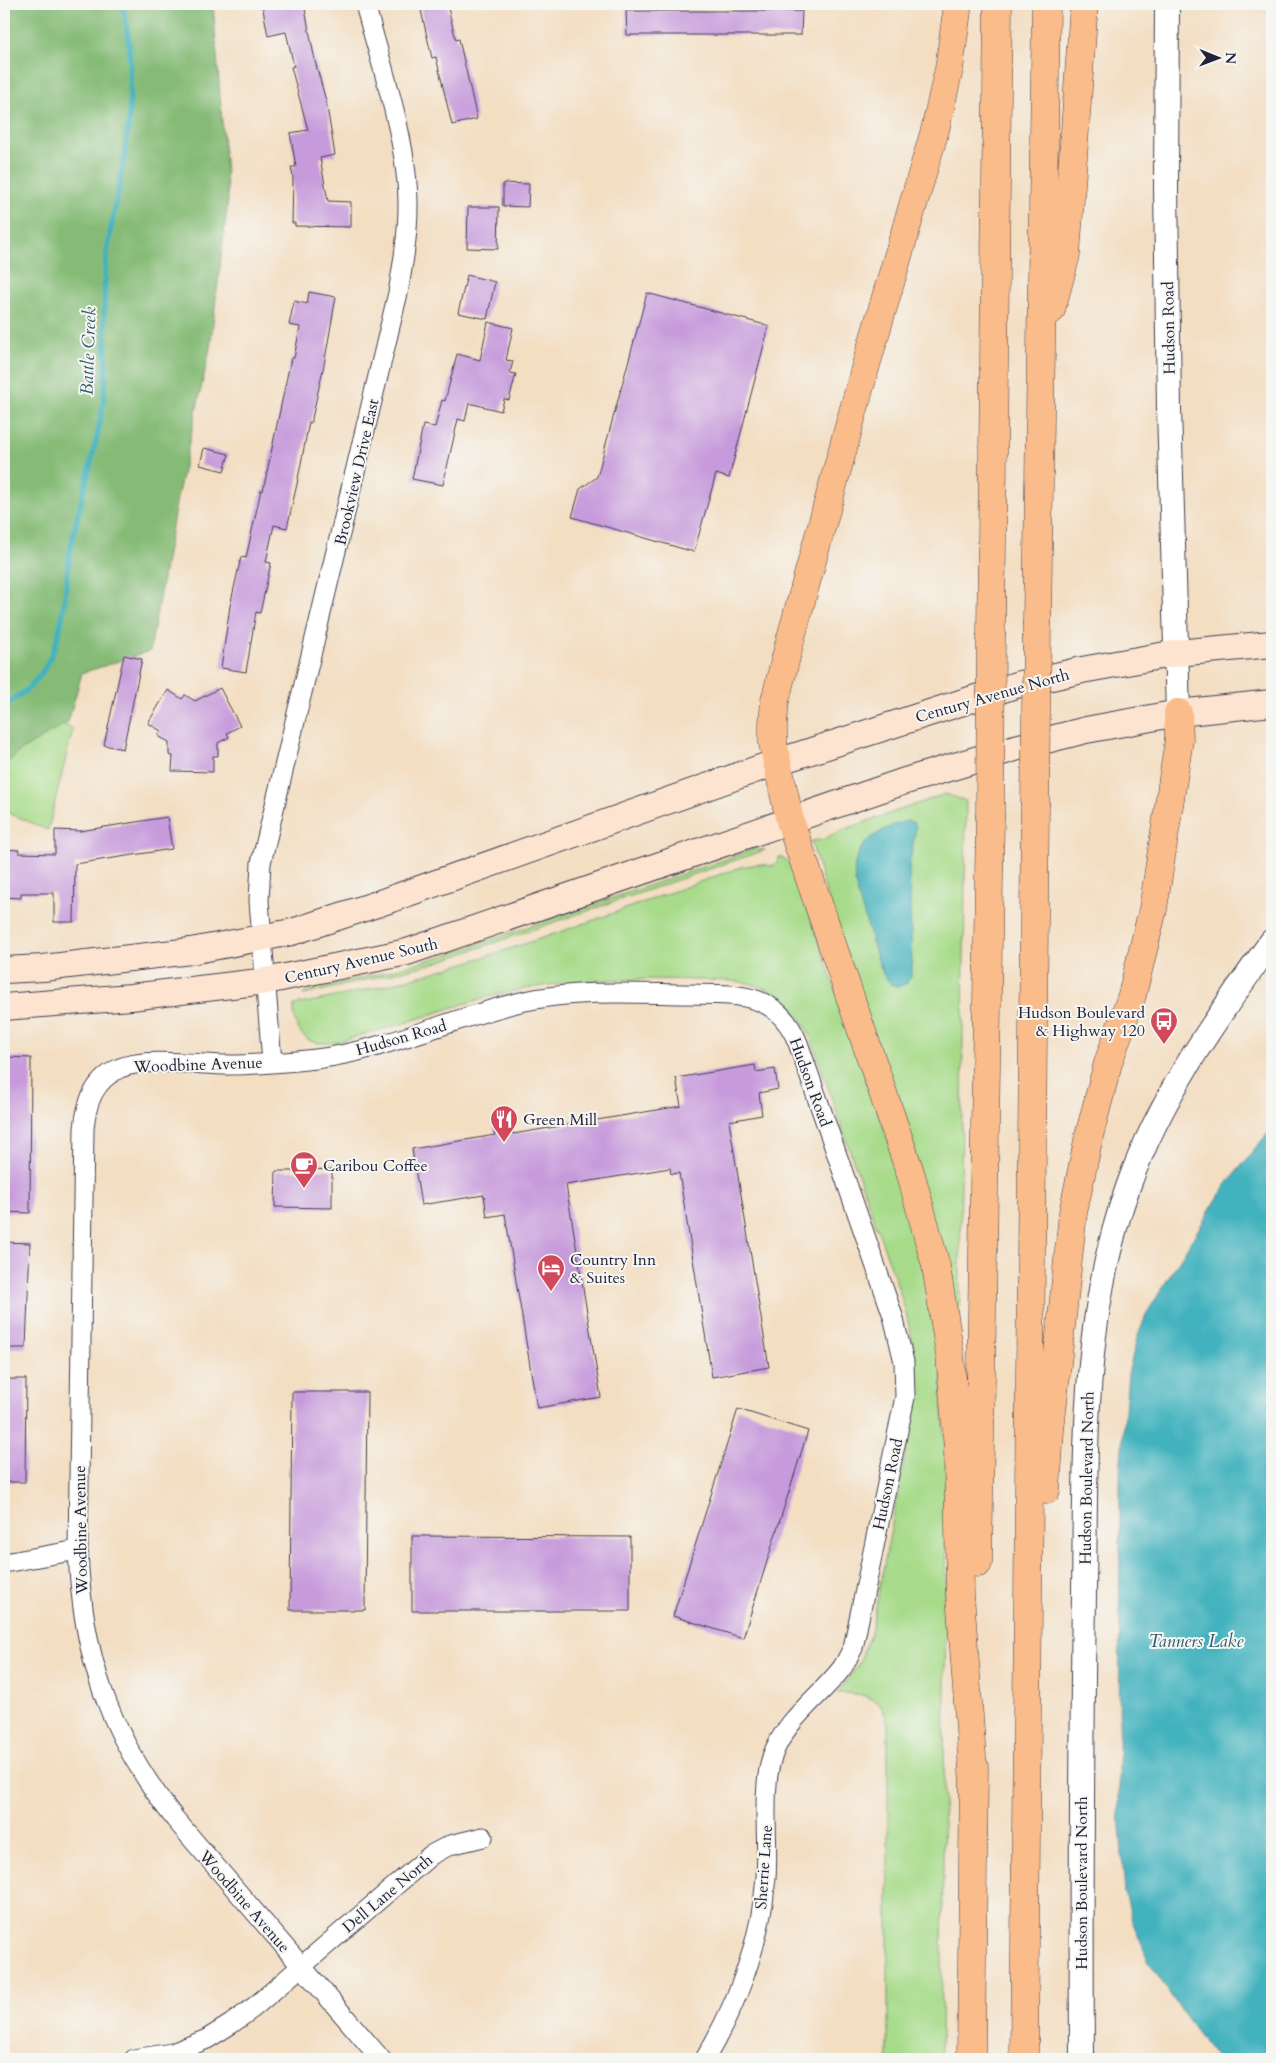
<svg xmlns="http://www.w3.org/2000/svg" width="1276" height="2063" viewBox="0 0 1276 2063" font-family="Cardo,serif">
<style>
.green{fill:#a7db8a;stroke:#647e62}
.forest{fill:#85bb76;stroke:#546e58}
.water{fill:#43b2be;stroke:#326a7c}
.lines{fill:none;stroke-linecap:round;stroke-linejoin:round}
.stream{stroke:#43b2be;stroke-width:5.5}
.building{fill:#c79bdb}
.minor-casing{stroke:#413e4f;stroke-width:21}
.tertiary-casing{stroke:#413e4f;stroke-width:26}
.secondary-casing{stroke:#413e4f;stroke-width:28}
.motorway-casing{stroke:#413e4f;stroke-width:29}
.minor{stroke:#fff;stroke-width:19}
.tertiary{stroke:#fff;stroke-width:24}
.secondary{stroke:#fde4d0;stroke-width:26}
.motorway{stroke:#f9bc8a;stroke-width:28}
.motorway-bridge-casing{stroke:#413e4f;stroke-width:29;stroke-linecap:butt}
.motorway-bridge{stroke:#f9bc8a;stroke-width:28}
.labels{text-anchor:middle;stroke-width:4;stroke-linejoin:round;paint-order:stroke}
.street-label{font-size:16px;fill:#22223b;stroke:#f6f6f2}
.poi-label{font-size:16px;fill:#22223b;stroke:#f6f6f2;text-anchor:start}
.water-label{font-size:18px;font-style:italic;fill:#2f5c6f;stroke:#f6f6f2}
</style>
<rect width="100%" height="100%" fill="#f6f6f2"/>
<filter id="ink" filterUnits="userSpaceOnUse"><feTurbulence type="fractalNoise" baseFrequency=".02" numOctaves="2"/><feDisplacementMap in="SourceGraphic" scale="10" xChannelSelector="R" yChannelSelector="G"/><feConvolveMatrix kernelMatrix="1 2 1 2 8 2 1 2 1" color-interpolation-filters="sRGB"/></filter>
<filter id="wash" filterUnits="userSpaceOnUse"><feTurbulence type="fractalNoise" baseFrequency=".0096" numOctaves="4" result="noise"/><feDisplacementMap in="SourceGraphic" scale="20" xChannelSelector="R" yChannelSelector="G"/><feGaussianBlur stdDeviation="1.12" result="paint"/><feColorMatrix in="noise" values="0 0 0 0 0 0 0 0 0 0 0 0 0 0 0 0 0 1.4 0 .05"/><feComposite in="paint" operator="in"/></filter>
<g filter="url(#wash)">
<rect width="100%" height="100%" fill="#f3dec2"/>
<path class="green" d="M 14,700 L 73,729 L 48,830 L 4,811 L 4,707 Z
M 945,794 L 966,801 L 959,1345 L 811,841 L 822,840 L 837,832 Z
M 755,849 L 765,850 L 435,963 L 304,995 L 303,994 L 317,988 L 382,973 L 452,953 Z
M 780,856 L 792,865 L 906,1191 L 940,1344 L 947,1498 L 941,2059 L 888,2059 L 888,1726 C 883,1696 865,1694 838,1693 L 859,1663 L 871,1632 L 915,1405 C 922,1336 894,1278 872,1214 C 852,1156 831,1097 811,1038 C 802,1017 788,999 766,989 C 745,979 719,981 695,980 C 628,978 562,979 496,995 C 452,1006 410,1023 365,1034 C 352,1038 336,1044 321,1043 C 301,1043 292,1022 294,1005 C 447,978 595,919 741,867 L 758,864 L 774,866 Z"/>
<path class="forest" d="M 4,4 L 213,4 L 228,200 L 210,348 L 177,498 L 150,651 L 82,673 L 68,722 L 20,751 L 4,765 Z"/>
<path class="water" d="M 909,821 L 914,823 L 916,828 L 909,867 L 912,967 L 911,977 L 906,984 L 897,987 L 890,983 L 884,976 C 877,959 872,942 867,924 C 856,891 840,854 880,832 C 889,827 899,822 909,821 Z
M 1272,1128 L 1272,2059 L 1217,2059 L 1181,2011 L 1148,1960 L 1133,1923 L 1125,1893 L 1119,1814 L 1120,1473 L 1128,1374 L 1137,1338 L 1147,1313 L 1225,1186 Z"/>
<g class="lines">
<path class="stream" d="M 4,705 C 27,693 44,676 53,651 C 66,618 65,581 71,546 C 81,493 100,441 105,387 C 108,346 101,304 106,262 C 110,225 120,188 125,151 C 132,102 133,52 123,4"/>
</g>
<g id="blocks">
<path class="building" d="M 262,4 L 304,4 L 315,61 L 326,101 L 335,155 L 320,158 L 328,201 L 351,202 L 351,227 L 295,226 L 295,223 L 292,223 L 293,177 L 291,167 L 296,167 L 290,133 L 308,130 L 291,67 L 294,66 L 286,32 L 268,36 Z
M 430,4 L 447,4 L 456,40 L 459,39 L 477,119 L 452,125 L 436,57 L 432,58 L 420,6 Z
M 626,11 L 802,11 L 801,35 L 627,35 Z
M 503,183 L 529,184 L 528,207 L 503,206 Z
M 468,207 L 499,207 L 498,249 L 467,248 Z
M 467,275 L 495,282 L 487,319 L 458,313 Z
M 309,292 L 336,297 L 324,365 L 311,423 L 309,422 L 297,484 L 287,528 L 274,525 L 266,562 L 271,563 L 260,613 L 256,612 L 246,672 L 221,668 L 230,606 L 241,557 L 246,558 L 261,490 L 263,491 L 291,358 L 294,358 L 300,327 L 289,325 L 294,301 L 307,304 Z
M 647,293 L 769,326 L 729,478 L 716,474 L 694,552 L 572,517 L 580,489 L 597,477 Z
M 488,322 L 513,328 L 506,360 L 513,361 L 510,373 L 516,374 L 509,400 L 504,399 L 501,411 L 469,403 L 465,421 L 458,419 L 443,485 L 412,479 L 423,425 L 435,427 L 442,400 L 445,401 L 457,354 L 480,360 Z
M 204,448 L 229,454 L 224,471 L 200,465 Z
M 124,655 L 142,659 L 123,749 L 104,745 Z
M 220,688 L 240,726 L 227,733 L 229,737 L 218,743 L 218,756 L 213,756 L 213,772 L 172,771 L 173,756 L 169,755 L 169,742 L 158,736 L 161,731 L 148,723 L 168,690 L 182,699 L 185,695 L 195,701 Z
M 167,817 L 172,849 L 75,864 L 74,922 L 54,922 L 54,893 L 21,893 L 21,898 L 4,897 L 4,849 L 19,850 L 19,853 L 55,854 L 55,830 L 80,831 Z
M 5,1057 L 31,1058 L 30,1213 L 4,1212 Z
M 755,1065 L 756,1072 L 775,1069 L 778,1089 L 759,1093 L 762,1115 L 729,1121 L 769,1367 L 712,1377 L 679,1173 L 671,1174 L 670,1168 L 566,1185 L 601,1397 L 537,1408 L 505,1214 L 487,1217 L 484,1195 L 421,1205 L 412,1149 L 495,1135 L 493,1124 L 511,1121 L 513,1134 L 681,1106 L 676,1078 Z
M 309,1169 L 332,1170 L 332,1208 L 275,1207 L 276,1171 L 309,1171 Z
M 4,1242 L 30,1243 L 26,1348 L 4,1348 Z
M 4,1379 L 26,1379 L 25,1482 L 4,1482 Z
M 292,1392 L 367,1392 L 365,1610 L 290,1610 Z
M 738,1409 L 808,1431 L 743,1638 L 673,1616 Z
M 412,1536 L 630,1537 L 630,1611 L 412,1611 Z"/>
</g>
</g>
<g filter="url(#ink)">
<use href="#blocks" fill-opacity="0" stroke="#413e4f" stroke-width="1"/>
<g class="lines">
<g class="minor-casing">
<path id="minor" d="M 272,1062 L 259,901 L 261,863 L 398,293 C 403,264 408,235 408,205 C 408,142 381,65 365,4
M 4,1563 L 78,1550
M 134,2059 L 172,2053 L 207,2039 L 231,2024 L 253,2008 L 431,1855 L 450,1845 L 483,1837
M 381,2059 L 175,1819 C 109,1734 82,1657 78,1550 L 84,1129 C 86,1103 94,1080 120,1068 C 146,1057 199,1065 229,1065 C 258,1065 288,1062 316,1059 C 387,1050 454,1017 525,1001 C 576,990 630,993 682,994 C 732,995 776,988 798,1043 L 893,1316 L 904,1362 L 905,1397 L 853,1648 C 849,1655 846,1662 842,1668 C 819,1698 785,1719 772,1757 C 761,1791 769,1841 766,1877 C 761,1941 737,2004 705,2059"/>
</g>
<g class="tertiary-casing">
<path id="tertiary" d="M 1167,4 L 1166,186 L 1169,409 L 1178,713
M 1082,2059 C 1081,1903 1082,1748 1084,1592 C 1086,1455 1081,1317 1128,1187 C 1160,1097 1216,1018 1272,941"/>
</g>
<g class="secondary-casing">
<path id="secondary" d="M 4,970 L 43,968 L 191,951 L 292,932 L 380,903 L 777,762 L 1016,685 L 1082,670 L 1177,653 L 1272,644
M 4,1007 L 131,997 L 266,981 L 407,952 L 902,782 L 1015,748 L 1086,730 L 1178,713 L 1272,703"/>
</g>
<g class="motorway-casing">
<path id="motorway" d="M 958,4 L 949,69 L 935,130 L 864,372 L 790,641 L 775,701 L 773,723 L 773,743 L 790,821 L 911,1175 L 936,1266 L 950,1355 L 958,1448 L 960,1595 L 974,1784
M 1051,310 L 1066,255 L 1084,4
M 1037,622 L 1046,4
M 991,633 L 998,4
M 1046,1490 L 1050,1430 L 1073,1213 L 1089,1136 L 1108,1063 L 1132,995 L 1153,909 L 1179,740 L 1178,713
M 978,1563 L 990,817
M 971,2059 L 974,1766
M 1024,2059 L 1035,805"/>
</g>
<use href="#minor" class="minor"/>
<use href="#tertiary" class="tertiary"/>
<use href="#secondary" class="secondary"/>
<use href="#motorway" class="motorway"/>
<g class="motorway-bridge-casing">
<path id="motorway-bridge" d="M 1035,805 L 1037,622
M 990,817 L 991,633"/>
</g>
<use href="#motorway-bridge" class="motorway-bridge"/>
</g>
</g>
<defs>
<g id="bus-pin" transform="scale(1.4375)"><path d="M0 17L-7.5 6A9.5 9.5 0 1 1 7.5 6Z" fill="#d1495b" stroke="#f6f6f2"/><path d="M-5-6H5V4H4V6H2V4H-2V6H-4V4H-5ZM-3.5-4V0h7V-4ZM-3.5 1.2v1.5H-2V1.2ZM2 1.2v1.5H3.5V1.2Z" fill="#fff"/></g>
<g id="restaurant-pin" transform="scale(1.4375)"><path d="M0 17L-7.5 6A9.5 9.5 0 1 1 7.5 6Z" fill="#d1495b" stroke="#f6f6f2"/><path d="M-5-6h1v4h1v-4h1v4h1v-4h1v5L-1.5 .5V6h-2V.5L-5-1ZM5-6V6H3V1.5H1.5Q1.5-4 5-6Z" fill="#fff"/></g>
<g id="cafe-pin" transform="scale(1.4375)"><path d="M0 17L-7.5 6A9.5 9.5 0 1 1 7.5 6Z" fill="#d1495b" stroke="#f6f6f2"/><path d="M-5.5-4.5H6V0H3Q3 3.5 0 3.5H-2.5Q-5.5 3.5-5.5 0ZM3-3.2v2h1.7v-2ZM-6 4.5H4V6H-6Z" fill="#fff"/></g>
<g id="hotel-pin" transform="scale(1.4375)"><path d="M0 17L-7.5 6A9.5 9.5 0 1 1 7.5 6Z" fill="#d1495b" stroke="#f6f6f2"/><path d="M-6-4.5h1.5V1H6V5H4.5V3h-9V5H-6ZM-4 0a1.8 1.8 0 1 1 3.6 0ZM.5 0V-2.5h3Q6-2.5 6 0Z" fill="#fff"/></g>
</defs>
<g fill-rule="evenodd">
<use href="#bus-pin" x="1164" y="1021"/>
<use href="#restaurant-pin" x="504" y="1119"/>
<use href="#cafe-pin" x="304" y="1165"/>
<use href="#hotel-pin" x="551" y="1268"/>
</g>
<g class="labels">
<g class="street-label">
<text transform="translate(1168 328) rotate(-91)" y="6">Hudson Road</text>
<text transform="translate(356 472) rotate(-77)" y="6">Brookview Drive East</text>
<text transform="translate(992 695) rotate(-16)" y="6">Century Avenue North</text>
<text transform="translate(361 960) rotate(-13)" y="6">Century Avenue South</text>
<text transform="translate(401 1037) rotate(-16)" y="6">Hudson Road</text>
<text transform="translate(198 1064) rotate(-2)" y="6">Woodbine Avenue</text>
<text transform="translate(811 1082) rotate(70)" y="6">Hudson Road</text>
<text transform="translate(1086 1478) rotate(-89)" y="6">Hudson Boulevard North</text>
<text transform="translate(887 1484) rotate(-78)" y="6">Hudson Road</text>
<text transform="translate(80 1530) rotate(-91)" y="6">Woodbine Avenue</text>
<text transform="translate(763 1867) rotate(-86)" y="6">Sherrie Lane</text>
<text transform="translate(1081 1883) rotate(-90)" y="6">Hudson Boulevard North</text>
<text transform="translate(387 1893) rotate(-40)" y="6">Dell Lane North</text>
<text transform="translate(245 1901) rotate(49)" y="6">Woodbine Avenue</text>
</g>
<g class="poi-label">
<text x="1145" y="1018" text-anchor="end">Hudson Boulevard<tspan x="1145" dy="18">&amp; Highway 120</tspan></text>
<text x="523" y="1125">Green Mill</text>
<text x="323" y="1171">Caribou Coffee</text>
<text x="570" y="1265">Country Inn<tspan x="570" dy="18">&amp; Suites</tspan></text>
</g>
<g class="water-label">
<text transform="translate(88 351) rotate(-88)" y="6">Battle Creek</text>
<text x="1196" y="1647">Tanners Lake</text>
</g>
</g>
<rect width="1276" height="2063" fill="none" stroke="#f6f6f2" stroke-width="20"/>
<g transform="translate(1218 58) rotate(91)" stroke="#f6f6f2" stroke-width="4" paint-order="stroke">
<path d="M0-4L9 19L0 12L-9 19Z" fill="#22223b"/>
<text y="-8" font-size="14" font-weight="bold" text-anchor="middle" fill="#22223b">N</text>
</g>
</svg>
